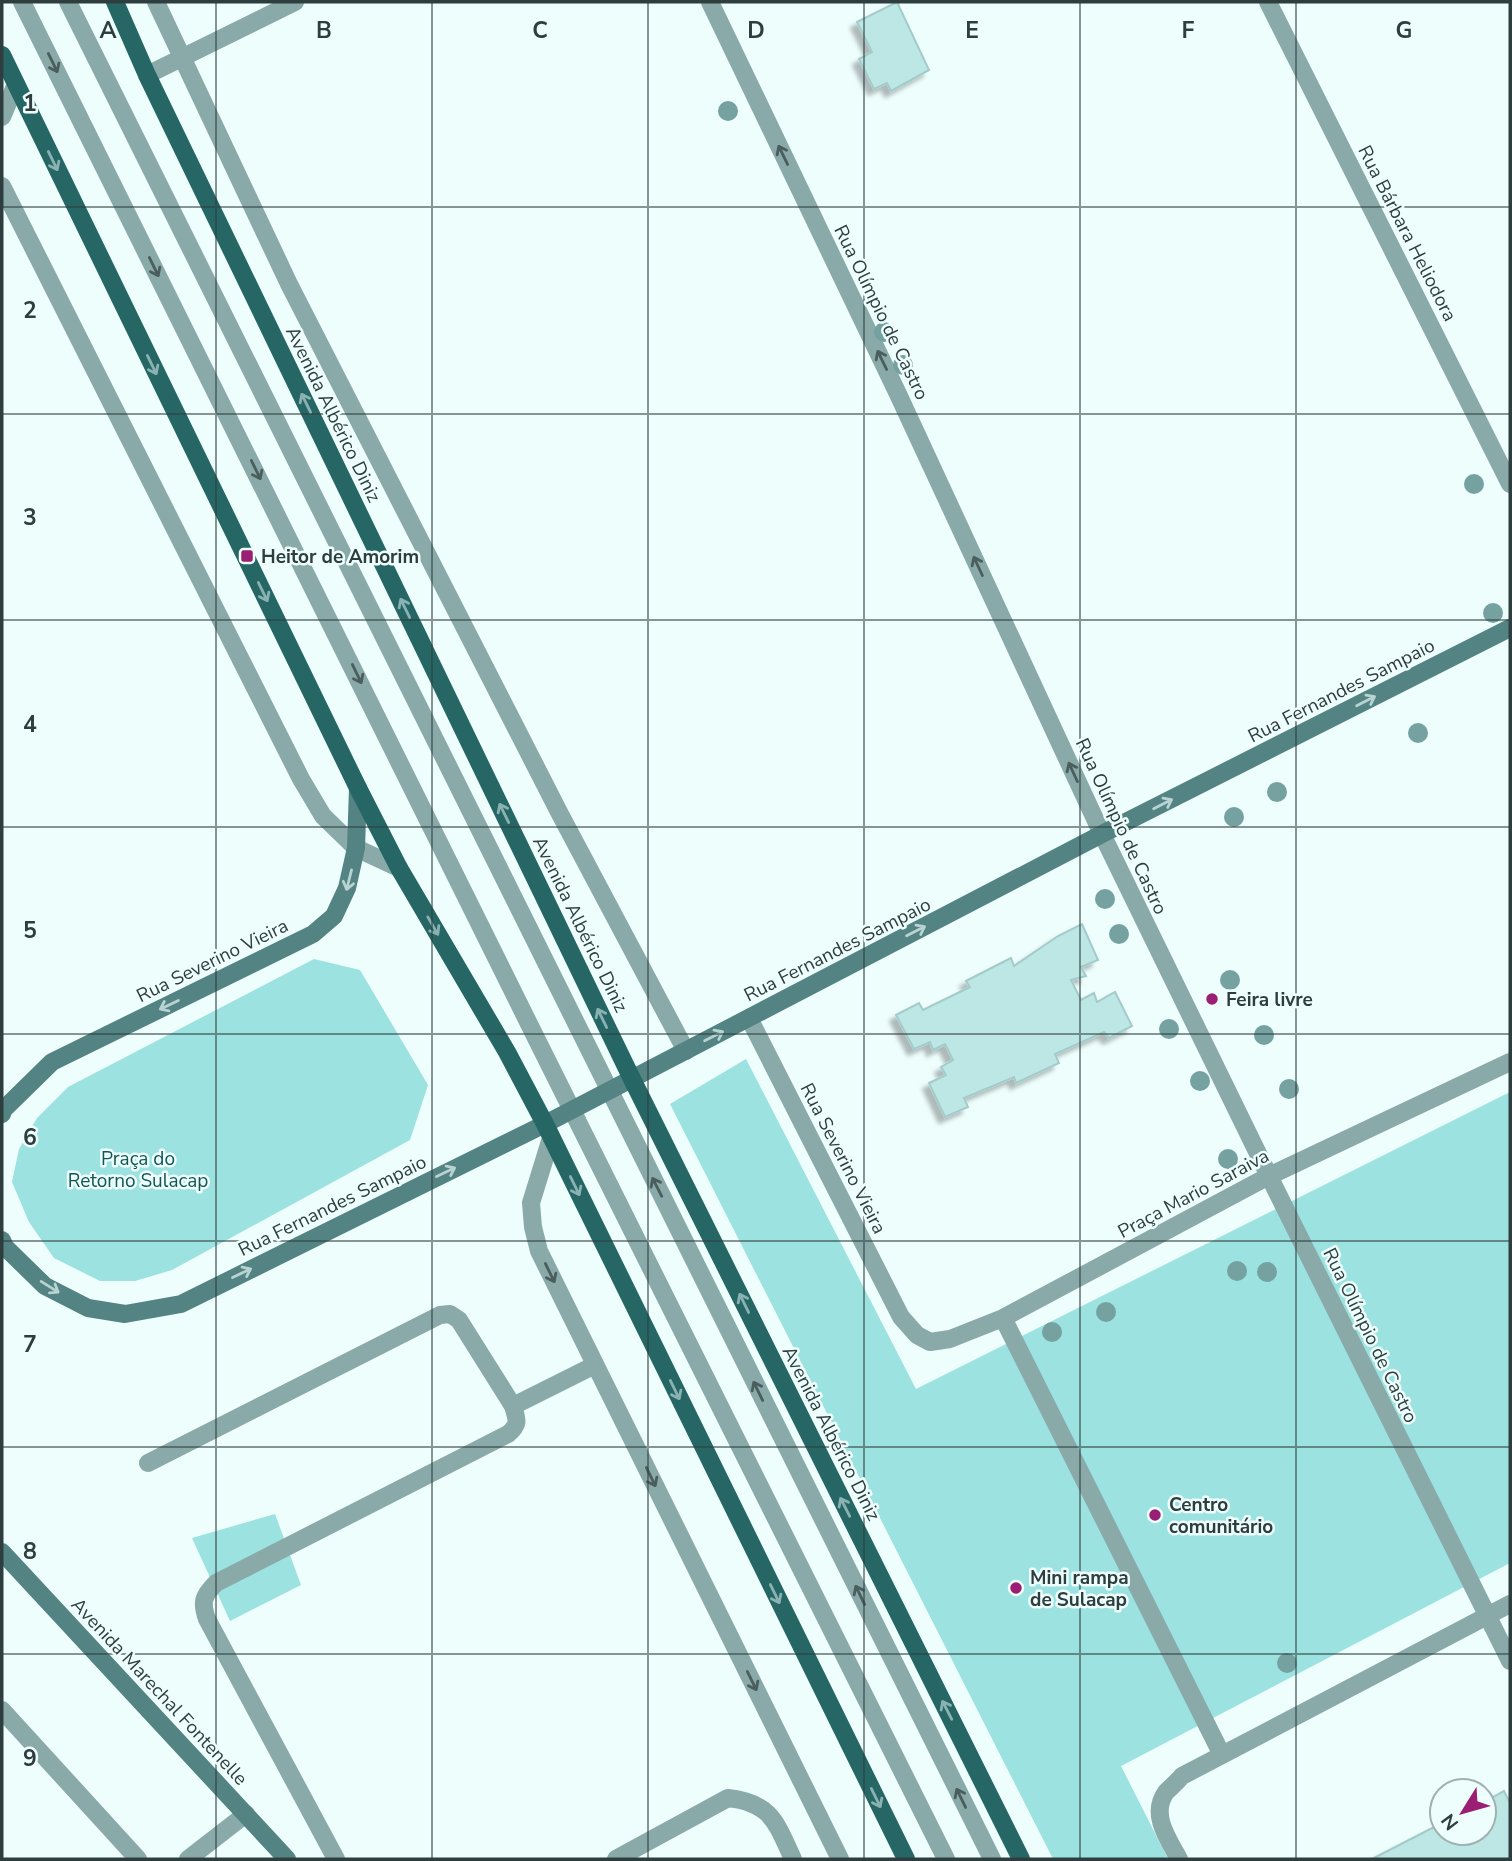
<svg xmlns="http://www.w3.org/2000/svg" width="1512" height="1861" viewBox="0 0 1512 1861" font-family="'Nunito Sans',sans-serif">
<style>
.green{fill:#9be2e0}
.building{fill:#bde7e5;stroke:#a3cbca;stroke-width:2;filter:url(#shadow)}
.lines{fill:none;stroke-linecap:round;stroke-linejoin:round}
.service{stroke:#8aaaa9;stroke-width:18}
.minor{stroke:#8aaaa9;stroke-width:18}
.secondary{stroke:#538382;stroke-width:18}
.primary{stroke:#266766;stroke-width:18}
.tree{fill:#75a2a1}
.oneway{stroke:#4a5e5e}
.oneway2{stroke:#8ab2b2}
.oneway3{stroke:#b7d3d2}
.grid{fill:none;stroke:#2e3e3e;stroke-width:2;stroke-opacity:0.55}
.poi-dot{fill:#9b1e75;stroke:#edfefd;stroke-width:2.5}
.labels{text-anchor:middle;stroke-width:5;stroke-linejoin:round;paint-order:stroke}
.street-label{font-size:19px;fill:#2e3e3e;stroke:#edfefd}
.poi-label{font-size:19px;font-weight:bold;fill:#2e3e3e;stroke:#edfefd;text-anchor:start}
.park-label{font-size:19px;fill:#135656;stroke:#edfefd}
.grid-label{font-size:23px;text-anchor:middle;font-weight:bold;fill:#2e3e3e;stroke:#edfefd;stroke-width:5;stroke-linejoin:round;paint-order:stroke}
</style>
<defs>
<filter id="shadow"><feDropShadow dx="-6" dy="6" stdDeviation="2" flood-color="#0004"/></filter>
</defs>
<rect width="100%" height="100%" fill="#edfefd"/>
<path class="green" d="M 314,959 L 360,970 L 428,1085 L 410,1140 L 172,1270 L 135,1281 L 100,1281 L 54,1258 L 29,1222 L 12,1182 L 19,1149 L 37,1118 L 68,1087 Z
M 746,1059 L 916,1389 L 1510,1092 L 1510,1563 L 1121,1766 L 1168,1859 L 1053,1859 L 670,1104 Z
M 275,1514 L 301,1585 L 230,1621 L 192,1538 Z"/>
<path class="building" d="M 897,2 L 929,70 L 891,91 L 887,83 L 874,89 L 859,59 L 872,52 L 857,22 Z
M 1082,924 L 1098,960 L 1081,967 L 1086,976 L 1071,980 L 1081,1000 L 1094,993 L 1097,1002 L 1115,992 L 1132,1026 L 1109,1038 L 1104,1032 L 1055,1054 L 1059,1063 L 1016,1083 L 1014,1077 L 964,1098 L 968,1107 L 945,1117 L 929,1083 L 946,1075 L 941,1067 L 953,1060 L 945,1044 L 933,1050 L 930,1042 L 914,1049 L 896,1015 L 919,1003 L 923,1010 L 970,987 L 966,981 L 1011,958 L 1014,966 L 1058,936 Z
M 1504,1791 L 1510,1803 L 1510,1859 L 1372,1859 L 1442,1823 L 1442,1833 L 1484,1833 L 1484,1802 Z"/>
<g class="lines">
<path class="service" d="M 22,2 L 535,1036 L 946,1859
M 68,2 L 992,1859
M 551,1138 L 531,1203 L 533,1227 L 539,1251 L 840,1859
M 513,1406 L 595,1365
M 148,1463 L 440,1315 L 450,1314 L 459,1320 L 513,1406 C 517,1420 520,1424 508,1434 L 216,1583 C 203,1596 201,1602 207,1619 L 336,1859
M 2,1710 L 138,1859
M 188,1859 L 246,1814
M 616,1859 L 728,1798 C 772,1803 776,1823 793,1859"/>
<path class="minor" d="M 156,2 L 289,284 L 560,814 L 686,1051
M 710,2 L 898,394 L 1102,834 L 1269,1176 L 1510,1661
M 1268,2 L 1510,484
M 147,75 L 295,2
M 2,117 L 16,84
M 2,186 L 301,779 L 323,816 L 356,848 L 399,868
M 749,1018 L 901,1317 L 917,1335 L 930,1342 L 950,1339 L 1003,1318 L 1269,1176 L 1510,1062
M 1003,1318 L 1222,1755
M 1179,1859 C 1168,1839 1150,1814 1166,1792 C 1171,1787 1177,1782 1182,1776 L 1510,1604"/>
<path class="secondary" d="M 2,1114 L 3,1110 L 52,1062 L 313,934 L 334,916 L 347,888 L 356,848 L 358,788
M 2,1240 L 5,1247 L 45,1286 L 88,1308 L 125,1314 L 181,1304 L 545,1124 L 1102,834 L 1510,628
M 2,1552 L 287,1859"/>
<path class="primary" d="M 115,2 L 147,75 L 632,1079 L 1021,1859
M 2,55 L 358,788 L 399,868 L 507,1052 L 545,1124 L 906,1859"/>
</g>
<g class="tree">
<circle cx="728" cy="111" r="10"/>
<circle cx="884" cy="332" r="10"/>
<circle cx="903" cy="365" r="10"/>
<circle cx="1474" cy="484" r="10"/>
<circle cx="1493" cy="613" r="10"/>
<circle cx="1418" cy="733" r="10"/>
<circle cx="1277" cy="792" r="10"/>
<circle cx="1234" cy="817" r="10"/>
<circle cx="1105" cy="899" r="10"/>
<circle cx="1119" cy="934" r="10"/>
<circle cx="1230" cy="980" r="10"/>
<circle cx="1169" cy="1029" r="10"/>
<circle cx="1264" cy="1035" r="10"/>
<circle cx="1200" cy="1081" r="10"/>
<circle cx="1289" cy="1089" r="10"/>
<circle cx="1228" cy="1159" r="10"/>
<circle cx="1237" cy="1271" r="10"/>
<circle cx="1267" cy="1272" r="10"/>
<circle cx="1106" cy="1312" r="10"/>
<circle cx="1052" cy="1332" r="10"/>
<circle cx="1287" cy="1663" r="10"/>
</g>
<defs><path id="oneway-shaft" d="M-6 0H5M1.5-3L5.5 0L1.5 3" fill="none" stroke-width="1.6" stroke-linecap="round" stroke-linejoin="round" transform="scale(1.75)"/></defs>
<g class="oneway">
<use href="#oneway-shaft" transform="translate(53 63) rotate(64)"/>
<use href="#oneway-shaft" transform="translate(783 155) rotate(-116)"/>
<use href="#oneway-shaft" transform="translate(154 267) rotate(64)"/>
<use href="#oneway-shaft" transform="translate(882 360) rotate(-116)"/>
<use href="#oneway-shaft" transform="translate(256 470) rotate(64)"/>
<use href="#oneway-shaft" transform="translate(978 566) rotate(-115)"/>
<use href="#oneway-shaft" transform="translate(357 674) rotate(64)"/>
<use href="#oneway-shaft" transform="translate(1073 772) rotate(-115)"/>
<use href="#oneway-shaft" transform="translate(657 1187) rotate(-117)"/>
<use href="#oneway-shaft" transform="translate(550 1273) rotate(64)"/>
<use href="#oneway-shaft" transform="translate(758 1391) rotate(-116)"/>
<use href="#oneway-shaft" transform="translate(651 1477) rotate(64)"/>
<use href="#oneway-shaft" transform="translate(860 1595) rotate(-116)"/>
<use href="#oneway-shaft" transform="translate(752 1681) rotate(64)"/>
<use href="#oneway-shaft" transform="translate(961 1798) rotate(-116)"/>
</g>
<g class="oneway2">
<use href="#oneway-shaft" transform="translate(53 161) rotate(64)"/>
<use href="#oneway-shaft" transform="translate(152 365) rotate(64)"/>
<use href="#oneway-shaft" transform="translate(306 403) rotate(-116)"/>
<use href="#oneway-shaft" transform="translate(263 592) rotate(64)"/>
<use href="#oneway-shaft" transform="translate(405 608) rotate(-116)"/>
<use href="#oneway-shaft" transform="translate(504 813) rotate(-116)"/>
<use href="#oneway-shaft" transform="translate(433 926) rotate(60)"/>
<use href="#oneway-shaft" transform="translate(602 1018) rotate(-116)"/>
<use href="#oneway-shaft" transform="translate(575 1186) rotate(64)"/>
<use href="#oneway-shaft" transform="translate(744 1303) rotate(-116)"/>
<use href="#oneway-shaft" transform="translate(675 1390) rotate(64)"/>
<use href="#oneway-shaft" transform="translate(845 1507) rotate(-117)"/>
<use href="#oneway-shaft" transform="translate(775 1594) rotate(64)"/>
<use href="#oneway-shaft" transform="translate(947 1710) rotate(-117)"/>
<use href="#oneway-shaft" transform="translate(876 1798) rotate(64)"/>
</g>
<g class="oneway3">
<use href="#oneway-shaft" transform="translate(1366 701) rotate(-27)"/>
<use href="#oneway-shaft" transform="translate(1163 804) rotate(-27)"/>
<use href="#oneway-shaft" transform="translate(349 880) rotate(104)"/>
<use href="#oneway-shaft" transform="translate(916 931) rotate(-27)"/>
<use href="#oneway-shaft" transform="translate(169 1005) rotate(154)"/>
<use href="#oneway-shaft" transform="translate(714 1036) rotate(-27)"/>
<use href="#oneway-shaft" transform="translate(446 1172) rotate(-26)"/>
<use href="#oneway-shaft" transform="translate(242 1273) rotate(-26)"/>
<use href="#oneway-shaft" transform="translate(50 1287) rotate(32)"/>
</g>
<path class="grid" d="M 216,2 L 216,1859M 432,2 L 432,1859M 648,2 L 648,1859M 864,2 L 864,1859M 1080,2 L 1080,1859M 1296,2 L 1296,1859M 2,207 L 1510,207M 2,414 L 1510,414M 2,620 L 1510,620M 2,827 L 1510,827M 2,1034 L 1510,1034M 2,1241 L 1510,1241M 2,1447 L 1510,1447M 2,1654 L 1510,1654"/>
<g class="poi-dot">
<rect x="240" y="549" width="14" height="14" rx="3.5"/>
<circle cx="1212" cy="999" r="7"/>
<circle cx="1155" cy="1515" r="7"/>
<circle cx="1016" cy="1588" r="7"/>
</g>
<g class="labels">
<g class="street-label">
<text transform="translate(1408 233) rotate(63)" y="7">Rua Bárbara Heliodora</text>
<text transform="translate(882 312) rotate(64)" y="7">Rua Olímpio de Castro</text>
<text transform="translate(334 414) rotate(64)" y="7">Avenida Albérico Diniz</text>
<text transform="translate(1341 690) rotate(-27)" y="7">Rua Fernandes Sampaio</text>
<text transform="translate(1122 826) rotate(65)" y="7">Rua Olímpio de Castro</text>
<text transform="translate(581 924) rotate(64)" y="7">Avenida Albérico Diniz</text>
<text transform="translate(837 949) rotate(-27)" y="7">Rua Fernandes Sampaio</text>
<text transform="translate(212 960) rotate(-26)" y="7">Rua Severino Vieira</text>
<text transform="translate(844 1158) rotate(63)" y="7">Rua Severino Vieira</text>
<text transform="translate(1193 1193) rotate(-28)" y="7">Praça Mario Saraiva</text>
<text transform="translate(332 1205) rotate(-26)" y="7">Rua Fernandes Sampaio</text>
<text transform="translate(1371 1335) rotate(64)" y="7">Rua Olímpio de Castro</text>
<text transform="translate(832 1433) rotate(63)" y="7">Avenida Albérico Diniz</text>
<text transform="translate(160 1691) rotate(47)" y="7">Avenida Marechal Fontenelle</text>
</g>
<g class="poi-label">
<text x="261" y="563">Heitor de Amorim</text>
<text x="1226" y="1006">Feira livre</text>
<text x="1169" y="1511">Centro<tspan x="1169" dy="22">comunitário</tspan></text>
<text x="1030" y="1584">Mini rampa<tspan x="1030" dy="22">de Sulacap</tspan></text>
</g>
<g class="park-label">
<text x="138" y="1165">Praça do<tspan x="138" dy="22">Retorno Sulacap</tspan></text>
</g>
</g>
<g class="grid-label">
<text x="108" y="38">A</text>
<text x="324" y="38">B</text>
<text x="540" y="38">C</text>
<text x="756" y="38">D</text>
<text x="972" y="38">E</text>
<text x="1188" y="38">F</text>
<text x="1404" y="38">G</text>
<text x="30" y="111">1</text>
<text x="30" y="318">2</text>
<text x="30" y="525">3</text>
<text x="30" y="732">4</text>
<text x="30" y="938">5</text>
<text x="30" y="1145">6</text>
<text x="30" y="1352">7</text>
<text x="30" y="1559">8</text>
<text x="30" y="1766">9</text>
</g>
<rect width="1512" height="1861" fill="none" stroke="#2e3e3e" stroke-width="7"/>
<g transform="translate(1463 1812) rotate(233)"><circle r="33" fill="#edfefd" stroke="#a1b1b1" stroke-width="2"/>
<path d="M0-5L12 26L0 18L-12 26Z" fill="#9b1e75"/>
<text y="-10" font-size="19" font-weight="bold" text-anchor="middle" fill="#2e3e3e">N</text>
</g>
</svg>
